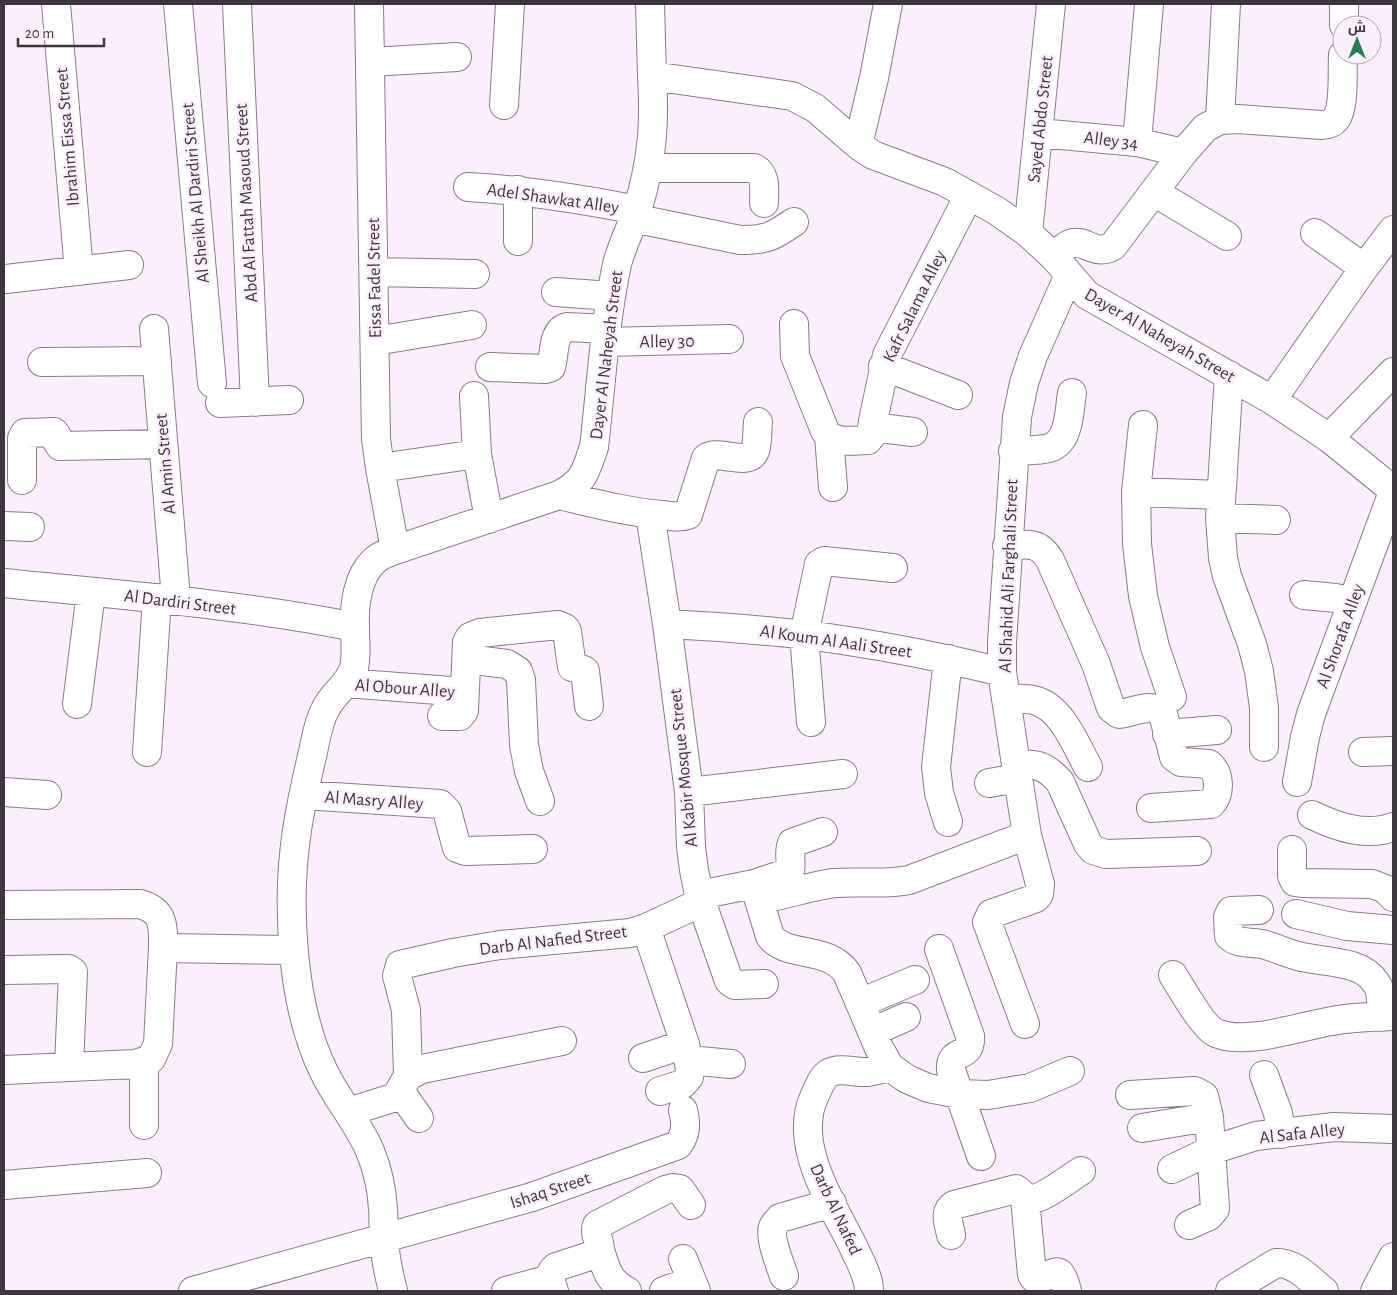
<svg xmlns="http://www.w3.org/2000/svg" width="1397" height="1295" viewBox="0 0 1397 1295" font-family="'Alegreya Sans',Cairo,sans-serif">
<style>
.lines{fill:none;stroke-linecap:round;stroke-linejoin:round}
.street-casing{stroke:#8d798c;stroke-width:30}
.street{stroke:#fff;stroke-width:28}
.labels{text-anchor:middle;stroke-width:5;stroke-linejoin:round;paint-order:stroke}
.street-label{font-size:18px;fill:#3e363e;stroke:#fceffc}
</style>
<rect width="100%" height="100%" fill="#fceffc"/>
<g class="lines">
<g class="street-casing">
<path id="street" d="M 56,4 L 79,271
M 178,4 L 212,383
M 237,4 L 255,402
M 369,4 L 376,439 L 380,468 L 395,550
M 650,4 L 652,76
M 1344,25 L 1344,4
M 370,62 L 457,57
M 504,105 L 510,4
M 1220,120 L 1238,119 L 1321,125 C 1327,125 1332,124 1336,119 C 1345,106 1342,71 1343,55
M 1039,133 L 1137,142 L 1183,153
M 1137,142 L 1149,4
M 858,145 L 874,78 L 888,4
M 648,168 L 754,168 C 767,174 764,191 764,203
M 468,187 C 525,190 581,199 637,210
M 518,190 L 518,241
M 1154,192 L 1227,236
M 633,218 L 740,240 C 767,240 772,237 794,222
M 1028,233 L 1051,4
M 1315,233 L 1364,268
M 1054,257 C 1059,253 1064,246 1070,244 C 1085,238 1095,257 1113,246 L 1183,153 L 1205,128 L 1220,120 L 1226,4
M 374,272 L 475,274
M 6,279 L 129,265
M 556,292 L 611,296
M 794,324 L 795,356 L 825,431 C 834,445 853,440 868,440 L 872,435 L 873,421 L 887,355 L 969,195
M 154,329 L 176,599
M 375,341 L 472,325
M 606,342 L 729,339
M 42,362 L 157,361
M 883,366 L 958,395
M 490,367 L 546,369 L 551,367 C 555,354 552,331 567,327 L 607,329
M 1229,375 L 1220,518 L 1223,558 L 1227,576 L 1252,644 L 1259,671 L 1264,708 L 1264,747
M 474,396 L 477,454 L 489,519
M 1272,400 L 1364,268 L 1393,230
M 220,403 L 289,400
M 1143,425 L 1136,492 L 1137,544 L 1143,596 L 1155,647 L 1172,697
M 872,427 L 913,432
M 829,436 L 833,487
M 1329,438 L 1393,372
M 1013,451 C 1025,450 1038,451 1049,448 C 1070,442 1069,411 1072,393
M 380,468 L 477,454
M 22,480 L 22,438 L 25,433 L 54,432 L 57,436 L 57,442 L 60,446 L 163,444
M 1136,492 L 1221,495
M 559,495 C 593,503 627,512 662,515 C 671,516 680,518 688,515 L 706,458 C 718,449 748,467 755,451 C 758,443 757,430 758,422
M 650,514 L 667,624 L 689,792 L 691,847 L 694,870 L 699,895 L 729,981 L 735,985 L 764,984
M 1220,518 L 1276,520
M 4,526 L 30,527
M 1007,546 C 1027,544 1039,541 1050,560 L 1096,664 L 1111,708 L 1119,714 C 1132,713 1153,701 1163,714 L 1174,757 L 1181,762 L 1209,764 C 1220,773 1221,794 1211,804 L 1151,808
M 4,583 C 121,595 239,604 355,627
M 1304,595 L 1336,598 L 1352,602
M 667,624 C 725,627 784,631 842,640 C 896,648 949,659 1002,672
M 467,659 L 507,664 L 518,671 L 521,680 L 524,745 L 529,771 L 540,801
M 948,659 L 936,767 L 939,793 L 948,822
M 346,683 L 464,692
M 1006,698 C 1016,699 1028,698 1037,701 C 1062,709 1076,745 1088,767
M 77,704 L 91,592
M 442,716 L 460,716 L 464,711 L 467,642 L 470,637 L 480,633 L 558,625 L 565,628 L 567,631 L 572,667 L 584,670 L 585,671 L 589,706
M 811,722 L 804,635 L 819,564 L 824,561 L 893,568
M 1167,734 L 1217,730
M 147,752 L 157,598
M 1363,752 L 1393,751
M 1016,765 C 1037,763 1046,766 1060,782 L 1088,844 L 1093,850 L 1106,854 L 1197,851
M 1297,782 L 1305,737 L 1311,714 L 1393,492
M 989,783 L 1018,778
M 4,792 L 47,795
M 689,792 L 843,774
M 304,795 L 440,804 L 447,811 L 457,848 L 465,851 L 533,849
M 1312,815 C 1337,827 1366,837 1393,827
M 1292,850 L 1292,876 L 1295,882 L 1302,883 L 1372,884 L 1385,889 L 1393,897
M 754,884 L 770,936 C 785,958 828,945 847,973 L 879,1048 L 890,1067 L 907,1079 L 928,1088 L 959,1094 L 988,1095 L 1030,1088 L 1070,1071
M 699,895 L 754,884 L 787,873 L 790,871 C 792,861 788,852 792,843 L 823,832
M 759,900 C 784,895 810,886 835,883 C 860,881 885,885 909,880 L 1027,835
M 4,905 L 140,904 C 165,911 163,927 163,948 L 294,950
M 1259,910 L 1231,911 L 1228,917 L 1229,936 C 1237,944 1251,942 1262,944 C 1274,947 1286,953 1298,956 C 1323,963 1361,959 1376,983 C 1383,992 1381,1006 1381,1017
M 1296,914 L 1347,926 L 1393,930
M 646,928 L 685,1044 L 690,1069 L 689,1077 L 683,1084 L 660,1091
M 939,949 L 970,1036 C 972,1061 949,1047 951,1070 L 981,1156
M 4,970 L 69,969 L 73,972 L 69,1066
M 1173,975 C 1181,988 1204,1028 1216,1033 C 1245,1046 1301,1026 1332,1021 C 1352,1017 1373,1017 1393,1016
M 860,1003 L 915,980
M 1025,1024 L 987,922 L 991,914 L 1036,898 L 1039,894 L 1040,884 L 1027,835 L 1018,778 L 1002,672 L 1002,642 L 1017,417 L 1024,383 L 1033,356 L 1069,275
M 872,1032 L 906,1017
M 643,1058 L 685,1044
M 689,1060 L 731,1064
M 144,1062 L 144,1125
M 4,1070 L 135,1064 L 151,1059 L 158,1044 L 163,948
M 1264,1075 L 1278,1113 L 1281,1134
M 408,1076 L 406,1010 L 397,976 L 400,965 L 453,953 L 500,945 L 630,933 L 646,928 L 702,902
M 400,1091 L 419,1118
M 1130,1095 L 1195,1091 L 1204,1096 L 1209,1117 L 1215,1209 L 1209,1216 L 1189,1225
M 348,1112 L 396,1097 L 408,1076 L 422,1069 L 562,1041
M 1142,1128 L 1209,1117
M 1172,1169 L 1212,1150 L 1256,1136 L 1334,1127 L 1393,1129
M 4,1185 L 147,1173
M 1025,1198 L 1032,1275 L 1034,1278 C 1054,1280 1059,1257 1067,1291
M 951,1235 C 949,1223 943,1212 954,1205 L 1016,1189 C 1021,1192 1023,1197 1028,1199 C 1038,1203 1071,1177 1081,1171
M 600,1250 C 606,1269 608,1281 627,1291
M 683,1259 L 696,1291
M 784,1276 C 780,1264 769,1238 773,1227 C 774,1224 778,1221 780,1218 L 832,1203
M 193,1291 L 532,1197 L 678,1145 C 687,1133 686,1123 683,1110
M 393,1291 C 389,1275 385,1257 384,1240 C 383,1230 384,1219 383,1209 C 382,1189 377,1168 370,1151 C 358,1123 337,1099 324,1072 C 291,1006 286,902 297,830 C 301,804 307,777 313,752 C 316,738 318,723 325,710 C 332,694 349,685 354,668 C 357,654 355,642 355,628 C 354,606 357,577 374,561 C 380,555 387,553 395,550 L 559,495 C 584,482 585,473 594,447 C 601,388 604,328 616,269 C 620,248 631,229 638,208 C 652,160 655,126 652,76 L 792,96 L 815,108 L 858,145 L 873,155 L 945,182 L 997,211 L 1028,233 L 1054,257 L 1087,295 L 1272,400 L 1329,438 L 1393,490
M 506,1291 L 550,1279
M 554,1291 C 551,1282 547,1274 556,1267 L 596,1254 C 606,1246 592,1236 597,1225 L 665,1190 L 673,1188 L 680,1189 L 691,1205
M 664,1291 L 692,1281
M 869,1291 C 869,1276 860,1262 854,1248 C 833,1205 791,1144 815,1095 C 819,1087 822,1077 829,1073 C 840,1067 856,1073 867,1072 C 875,1071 882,1069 890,1067
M 1230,1291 L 1276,1263 C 1295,1262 1310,1280 1324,1291
M 1375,1291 L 1393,1257"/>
</g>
<use href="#street" class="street"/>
</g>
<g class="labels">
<g class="street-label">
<text transform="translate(1040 119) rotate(-84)" y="6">Sayed Abdo Street</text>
<text transform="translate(67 137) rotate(-95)" y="6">Ibrahim Eissa Street</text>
<text transform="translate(1111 140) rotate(7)" y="6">Alley 34</text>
<text transform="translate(195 193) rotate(-95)" y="6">Al Sheikh Al Dardiri Street</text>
<text transform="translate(553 198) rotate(8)" y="6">Adel Shawkat Alley</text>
<text transform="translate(246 203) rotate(-93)" y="6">Abd Al Fattah Masoud Street</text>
<text transform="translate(374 278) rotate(-91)" y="6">Eissa Fadel Street</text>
<text transform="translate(914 306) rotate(-64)" y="6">Kafr Salama Alley</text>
<text transform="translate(1160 335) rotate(30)" y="6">Dayer Al Naheyah Street</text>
<text transform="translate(667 341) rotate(-1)" y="6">Alley 30</text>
<text transform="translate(606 355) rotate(-83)" y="6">Dayer Al Naheyah Street</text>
<text transform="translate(165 464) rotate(-95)" y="6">Al Amin Street</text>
<text transform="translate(1008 576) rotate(-88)" y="6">Al Shahid Ali Farghali Street</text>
<text transform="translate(180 602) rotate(7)" y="6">Al Dardiri Street</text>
<text transform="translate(1340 636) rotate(-70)" y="6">Al Shorafa Alley</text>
<text transform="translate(836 641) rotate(8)" y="6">Al Koum Al Aali Street</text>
<text transform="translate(405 688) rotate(4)" y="6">Al Obour Alley</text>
<text transform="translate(683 768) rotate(-96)" y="6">Al Kabir Mosque Street</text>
<text transform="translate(374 800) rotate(4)" y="6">Al Masry Alley</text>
<text transform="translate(553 940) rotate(-7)" y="6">Darb Al Nafied Street</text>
<text transform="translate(1302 1133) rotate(-6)" y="6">Al Safa Alley</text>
<text transform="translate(550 1190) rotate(-18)" y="6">Ishaq Street</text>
<text transform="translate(836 1209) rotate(65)" y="6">Darb Al Nafed</text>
</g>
</g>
<rect width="1397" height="1295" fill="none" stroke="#3e363e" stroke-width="10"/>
<g transform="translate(1357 40)"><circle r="24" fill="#fceffc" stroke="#b0a5b0"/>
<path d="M0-4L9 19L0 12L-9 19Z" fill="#267d51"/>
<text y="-8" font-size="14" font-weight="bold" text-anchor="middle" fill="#3e363e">ش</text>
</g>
<path d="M18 38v8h86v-8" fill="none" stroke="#3e363e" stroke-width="2.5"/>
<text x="25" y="38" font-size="15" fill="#3e363e" stroke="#fceffc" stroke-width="4" paint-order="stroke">20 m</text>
</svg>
